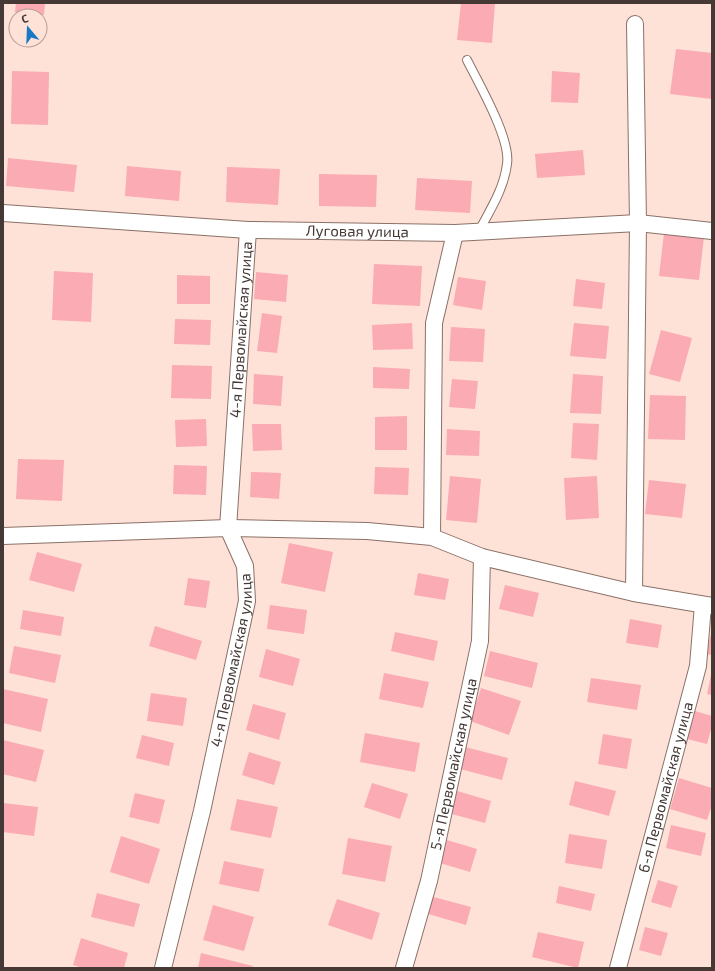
<svg xmlns="http://www.w3.org/2000/svg" width="715" height="971" viewBox="0 0 715 971" font-family="'Exo 2',sans-serif">
<style>
.building{fill:#fbabb3}
.lines{fill:none;stroke-linecap:round;stroke-linejoin:round}
.lane-casing{stroke:#8a7167;stroke-width:10}
.street-casing{stroke:#8a7167;stroke-width:18}
.lane{stroke:#fff;stroke-width:8}
.street{stroke:#fff;stroke-width:16}
.labels{text-anchor:middle;stroke-width:3;stroke-linejoin:round;paint-order:stroke}
.street-label{font-size:15px;fill:#443935;stroke:#ffe2d7}
</style>
<rect width="100%" height="100%" fill="#ffe2d7"/>
<path class="building" d="M 16,3 L 45,3 L 44,15 L 15,12 Z
M 461,3 L 495,3 L 492,43 L 457,40 Z
M 676,49 L 712,53 L 712,99 L 670,94 Z
M 12,71 L 49,72 L 48,125 L 11,124 Z
M 552,71 L 580,73 L 578,103 L 551,102 Z
M 583,150 L 585,175 L 537,178 L 535,154 Z
M 8,158 L 77,165 L 74,192 L 6,186 Z
M 127,166 L 181,171 L 179,201 L 125,196 Z
M 227,167 L 280,169 L 278,205 L 226,202 Z
M 319,174 L 377,175 L 376,207 L 319,206 Z
M 417,178 L 472,181 L 470,213 L 415,210 Z
M 664,233 L 704,237 L 699,280 L 659,276 Z
M 374,264 L 422,266 L 420,306 L 372,304 Z
M 54,271 L 93,273 L 91,322 L 52,320 Z
M 256,272 L 288,275 L 286,302 L 254,299 Z
M 177,275 L 210,276 L 210,304 L 177,304 Z
M 458,277 L 486,281 L 482,310 L 453,305 Z
M 576,279 L 605,283 L 602,309 L 573,306 Z
M 262,313 L 282,316 L 277,353 L 257,351 Z
M 175,319 L 211,320 L 210,345 L 174,344 Z
M 412,323 L 413,349 L 373,350 L 372,325 Z
M 574,323 L 609,326 L 606,359 L 570,356 Z
M 451,327 L 485,329 L 483,362 L 449,361 Z
M 661,330 L 692,338 L 680,382 L 649,374 Z
M 172,365 L 212,366 L 211,399 L 171,398 Z
M 373,367 L 410,369 L 409,389 L 373,388 Z
M 254,374 L 283,376 L 281,406 L 253,404 Z
M 573,374 L 603,376 L 601,414 L 570,413 Z
M 452,379 L 478,381 L 475,409 L 449,407 Z
M 650,395 L 686,396 L 685,440 L 648,439 Z
M 407,416 L 407,450 L 375,450 L 375,417 Z
M 206,419 L 207,446 L 176,447 L 175,420 Z
M 573,423 L 599,424 L 597,460 L 571,458 Z
M 252,424 L 281,424 L 282,450 L 253,451 Z
M 447,429 L 480,431 L 479,456 L 446,455 Z
M 18,459 L 64,460 L 62,501 L 16,499 Z
M 174,465 L 207,466 L 206,495 L 173,494 Z
M 375,467 L 409,468 L 408,495 L 374,494 Z
M 251,472 L 281,473 L 279,499 L 250,497 Z
M 450,476 L 481,479 L 477,523 L 446,520 Z
M 597,476 L 599,518 L 566,520 L 564,478 Z
M 649,480 L 686,484 L 682,518 L 645,514 Z
M 289,543 L 333,552 L 325,592 L 281,583 Z
M 37,552 L 82,564 L 74,592 L 29,580 Z
M 418,573 L 449,579 L 445,600 L 414,595 Z
M 188,578 L 210,581 L 206,608 L 184,605 Z
M 505,585 L 539,593 L 533,617 L 499,609 Z
M 270,605 L 307,610 L 304,634 L 267,629 Z
M 23,610 L 64,617 L 61,636 L 20,629 Z
M 630,619 L 662,625 L 658,648 L 626,643 Z
M 155,626 L 202,641 L 196,660 L 149,646 Z
M 712,631 L 712,655 L 705,654 Z
M 395,632 L 438,641 L 434,661 L 391,651 Z
M 14,646 L 61,655 L 55,683 L 9,673 Z
M 266,649 L 300,659 L 293,686 L 259,677 Z
M 490,651 L 538,663 L 532,688 L 484,676 Z
M 384,673 L 429,682 L 423,708 L 379,699 Z
M 711,675 L 712,675 L 712,695 L 707,694 Z
M 591,678 L 641,685 L 637,710 L 587,702 Z
M 481,688 L 521,701 L 509,735 L 470,721 Z
M 3,689 L 48,699 L 41,732 L 3,723 Z
M 151,693 L 187,698 L 183,726 L 147,721 Z
M 253,704 L 286,713 L 279,740 L 246,730 Z
M 695,711 L 712,716 L 712,726 L 707,744 L 687,739 Z
M 365,733 L 420,743 L 415,772 L 360,762 Z
M 603,734 L 632,739 L 627,769 L 598,764 Z
M 142,735 L 174,743 L 169,766 L 136,758 Z
M 3,740 L 44,750 L 36,782 L 3,774 Z
M 465,747 L 508,758 L 502,780 L 460,769 Z
M 249,752 L 281,762 L 274,785 L 242,775 Z
M 679,778 L 712,788 L 712,805 L 707,820 L 670,809 Z
M 575,781 L 616,791 L 609,816 L 569,805 Z
M 372,783 L 408,794 L 400,819 L 364,807 Z
M 454,790 L 491,801 L 485,823 L 448,813 Z
M 135,793 L 165,800 L 159,824 L 129,817 Z
M 237,799 L 278,807 L 271,838 L 230,830 Z
M 3,803 L 38,807 L 34,836 L 3,832 Z
M 671,825 L 706,833 L 701,856 L 666,848 Z
M 569,834 L 607,840 L 602,869 L 565,863 Z
M 121,836 L 160,849 L 149,884 L 110,872 Z
M 348,838 L 392,846 L 385,882 L 342,874 Z
M 447,840 L 477,849 L 470,872 L 440,863 Z
M 224,861 L 264,869 L 259,892 L 219,884 Z
M 658,880 L 678,886 L 671,908 L 651,902 Z
M 559,886 L 595,894 L 591,911 L 556,903 Z
M 97,893 L 140,904 L 134,927 L 91,917 Z
M 430,896 L 471,907 L 466,925 L 425,913 Z
M 337,899 L 380,913 L 372,940 L 328,925 Z
M 213,905 L 254,917 L 244,951 L 203,940 Z
M 645,927 L 668,933 L 661,956 L 639,950 Z
M 538,932 L 584,942 L 578,968 L 532,957 Z
M 81,938 L 128,953 L 124,968 L 83,968 L 73,965 Z
M 201,953 L 253,966 L 252,968 L 198,968 Z"/>
<g class="lines">
<g class="lane-casing">
<path id="lane" d="M 467,60 C 479,84 511,139 507,164 C 504,189 490,210 479,231"/>
</g>
<g class="street-casing">
<g id="street">
<path id="s1" d="M 3,213 L 248,230 L 455,233 L 638,223 L 712,231"/>
<path d="M 3,536 L 228,528 L 367,531 L 432,537 L 482,557 L 634,593 L 712,606"/>
<path d="M 432,537 L 434,323 L 455,233"/>
<path d="M 634,593 L 638,223 L 635,24"/>
<path id="s2" d="M 163,968 L 202,811 L 247,601 L 245,566 L 228,528 L 248,230"/>
<path id="s3" d="M 404,968 L 429,881 L 480,641 L 482,557"/>
<path id="s4" d="M 618,968 L 698,666 L 703,605"/>
</g>
</g>
<use href="#lane" class="lane"/>
<use href="#street" class="street"/>
</g>
<g class="labels">
<g class="street-label">
<text dy="5" stroke="none"><textPath href="#s1" startOffset="355">Луговая улица</textPath></text>
<text dy="5" stroke="none"><textPath href="#s2" startOffset="652">4-я Первомайская улица</textPath></text>
<text dy="5" stroke="none"><textPath href="#s2" startOffset="316">4-я Первомайская улица</textPath></text>
<text dy="5" stroke="none"><textPath href="#s3" startOffset="210">5-я Первомайская улица</textPath></text>
<text dy="5" stroke="none"><textPath href="#s4" startOffset="187">6-я Первомайская улица</textPath></text>
</g>
</g>
<rect width="715" height="971" fill="none" stroke="#443935" stroke-width="8"/>
<g transform="translate(28 28) rotate(341)"><circle r="19" fill="#ffe2d7" stroke="#b49e96"/>
<path d="M0-3L7 15L0 10L-7 15Z" fill="#1978c4"/>
<text y="-6" font-size="11" font-weight="bold" text-anchor="middle" fill="#443935">С</text>
</g>
</svg>
